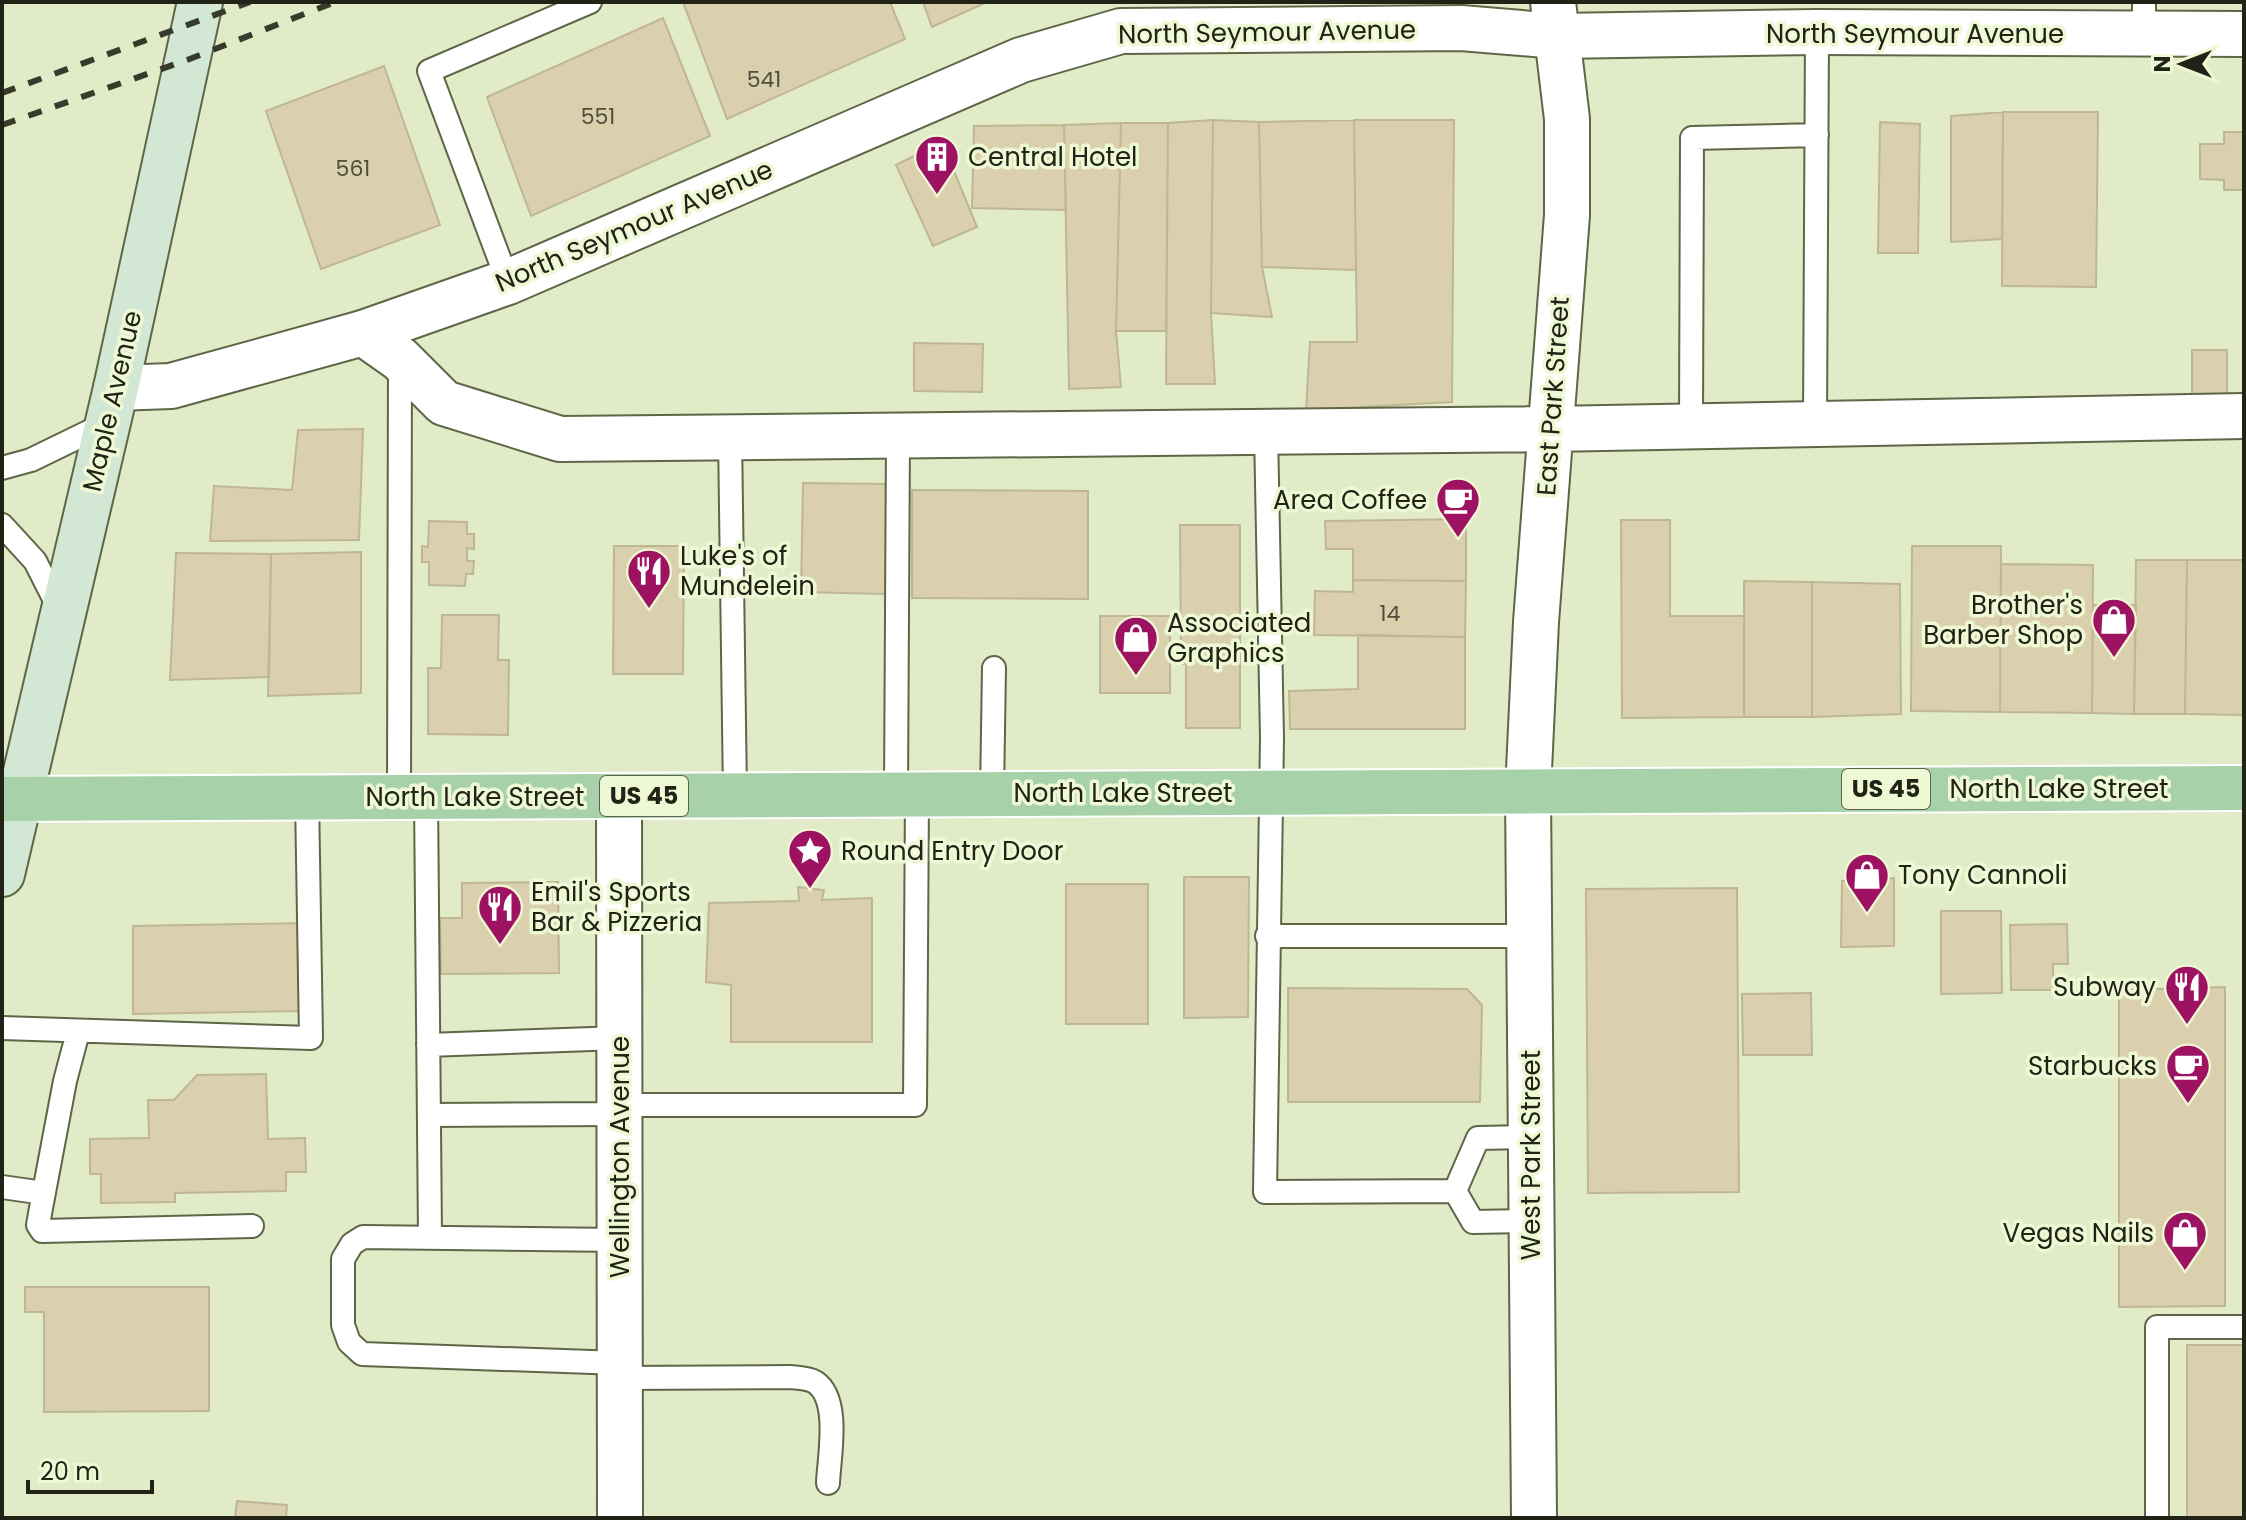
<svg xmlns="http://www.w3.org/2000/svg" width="2246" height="1520" viewBox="0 0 2246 1520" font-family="Poppins,sans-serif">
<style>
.building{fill:#dad0ad;stroke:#bfb694;stroke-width:2}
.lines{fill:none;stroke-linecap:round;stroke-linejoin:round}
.service-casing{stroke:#5e6647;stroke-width:26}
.minor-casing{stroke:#5e6647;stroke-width:48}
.tertiary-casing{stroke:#5e6647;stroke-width:48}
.secondary-casing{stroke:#5e6647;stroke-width:48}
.primary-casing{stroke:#fff;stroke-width:48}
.service{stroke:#fff;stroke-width:22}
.minor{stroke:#fff;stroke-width:44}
.tertiary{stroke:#fff;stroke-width:44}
.secondary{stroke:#d3e8d4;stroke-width:44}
.primary{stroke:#a7d1a8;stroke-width:44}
.rail{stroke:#373b2b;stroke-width:6;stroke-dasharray:14 14;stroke-linecap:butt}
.labels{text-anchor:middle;stroke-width:7;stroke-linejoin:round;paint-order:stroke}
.number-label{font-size:22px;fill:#4e4e3c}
.shield{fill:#eff8d5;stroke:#5e634f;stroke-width:2}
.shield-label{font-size:24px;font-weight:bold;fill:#202316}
.street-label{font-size:26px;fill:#202316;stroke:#eff8d5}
.poi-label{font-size:26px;fill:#202316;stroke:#eff8d5;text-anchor:start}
</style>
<rect width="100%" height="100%" fill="#e2ebc8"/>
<path class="building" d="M 683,2 L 890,2 L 905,39 L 727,119 Z
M 923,2 L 987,2 L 932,27 Z
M 663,18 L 710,136 L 531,216 L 487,97 Z
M 384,66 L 440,225 L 321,269 L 266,111 Z
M 2003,112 L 2002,239 L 1951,242 L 1951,116 Z
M 2003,112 L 2098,112 L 2096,287 L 2002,286 Z
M 1213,120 L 1259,122 L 1262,267 L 1272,317 L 1211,313 Z
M 1213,120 L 1211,313 L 1215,384 L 1166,384 L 1168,123 Z
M 1354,120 L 1454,120 L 1452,402 L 1306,410 L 1310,342 L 1357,342 Z
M 1354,120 L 1356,270 L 1262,267 L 1259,122 Z
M 1880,122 L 1920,124 L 1918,253 L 1878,253 Z
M 1121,123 L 1168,123 L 1166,331 L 1116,331 Z
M 1121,123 L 1116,331 L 1121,387 L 1069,389 L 1064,125 Z
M 1064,125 L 1066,210 L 972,208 L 974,126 Z
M 2224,132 L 2244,132 L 2244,190 L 2224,190 L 2224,180 L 2200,179 L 2200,144 L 2224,144 Z
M 942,142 L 977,227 L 933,246 L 896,165 Z
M 914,343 L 983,344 L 982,392 L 914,391 Z
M 2192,350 L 2227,350 L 2227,396 L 2192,396 Z
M 363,429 L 359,540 L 210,541 L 214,486 L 292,490 L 298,430 Z
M 803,483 L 888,484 L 885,594 L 801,592 Z
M 912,490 L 1088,491 L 1088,599 L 912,598 Z
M 1466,519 L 1466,581 L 1353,580 L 1353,549 L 1326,549 L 1325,521 Z
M 1621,520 L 1670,520 L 1670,616 L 1744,616 L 1744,717 L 1622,718 Z
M 429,521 L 467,522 L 467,534 L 474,534 L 474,549 L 467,548 L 467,561 L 474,561 L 473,574 L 466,574 L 465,586 L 429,585 L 429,562 L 422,562 L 422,546 L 428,547 Z
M 1180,525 L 1240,525 L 1240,728 L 1186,728 L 1186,664 L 1181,664 Z
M 614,546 L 684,546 L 683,674 L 613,674 Z
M 1912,546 L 2001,546 L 2000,712 L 1911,711 Z
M 361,552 L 361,693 L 268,696 L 271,554 Z
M 176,553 L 271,554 L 269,677 L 170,680 Z
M 2136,560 L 2187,560 L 2185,714 L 2134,714 Z
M 2187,560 L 2244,560 L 2244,715 L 2185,714 Z
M 2001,564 L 2093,565 L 2092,713 L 2000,712 Z
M 1353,580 L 1466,581 L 1465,637 L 1314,635 L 1315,591 L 1353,592 Z
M 1744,581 L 1812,582 L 1812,717 L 1744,717 Z
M 1812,582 L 1900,584 L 1901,714 L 1812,717 Z
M 2093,605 L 2136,605 L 2134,714 L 2092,713 Z
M 442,615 L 499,615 L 498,660 L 509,660 L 508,735 L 428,734 L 428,668 L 441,668 Z
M 1100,616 L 1170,616 L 1170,693 L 1100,693 Z
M 1358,635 L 1465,637 L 1465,729 L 1290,729 L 1289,691 L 1358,689 Z
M 1184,877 L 1249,877 L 1248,1017 L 1184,1018 Z
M 1894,878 L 1894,946 L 1841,947 L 1842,881 Z
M 558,882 L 559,973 L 441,974 L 440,918 L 462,918 L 462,883 Z
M 1066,884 L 1148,884 L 1148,1024 L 1066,1024 Z
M 798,887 L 824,890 L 822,900 L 872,898 L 872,1042 L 731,1042 L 731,985 L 706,982 L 709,903 L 799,901 Z
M 1737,888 L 1739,1192 L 1588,1193 L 1586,889 Z
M 1941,911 L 2001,911 L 2002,993 L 1941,994 Z
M 304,923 L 302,1011 L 133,1014 L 133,926 Z
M 2067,924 L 2068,964 L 2053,964 L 2053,990 L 2011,990 L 2010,925 Z
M 2225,987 L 2225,1306 L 2119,1307 L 2119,990 Z
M 1288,988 L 1467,989 L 1482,1005 L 1480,1102 L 1288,1102 Z
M 1811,993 L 1812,1055 L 1743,1055 L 1742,994 Z
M 266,1074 L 268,1139 L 305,1138 L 306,1172 L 286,1172 L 286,1191 L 175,1193 L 175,1202 L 101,1203 L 101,1174 L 90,1174 L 90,1139 L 149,1138 L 148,1100 L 174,1100 L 197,1075 Z
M 25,1287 L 209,1287 L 209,1411 L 44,1412 L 44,1312 L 25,1312 Z
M 2187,1345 L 2244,1345 L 2244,1518 L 2187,1518 Z
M 237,1501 L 287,1505 L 286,1518 L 235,1518 Z"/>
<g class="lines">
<g class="service-casing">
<path id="service" d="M 2144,2 L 2144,35
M 508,282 L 429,71 L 590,2
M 1815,424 L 1817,32
M 1691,426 L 1692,138 L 1817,135
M 1266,431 L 1272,738 L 1265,1192 L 1455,1191
M 730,436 L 735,795
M 2,468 L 31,460 L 107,423
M 2,525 L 35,561 L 61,612
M 896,794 L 898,435
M 992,794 L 994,668
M 426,797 L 430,1236
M 399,798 L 400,360
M 1267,936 L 1530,936
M 2,1028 L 311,1038 L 307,797
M 78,1032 L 65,1081 L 41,1208 L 38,1225 L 42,1231 L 252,1226
M 428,1045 L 620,1038
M 620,1105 L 915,1105 L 917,794
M 429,1115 L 620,1114
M 2,1187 L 44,1193
M 1455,1191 L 1478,1138 L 1531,1137
M 1455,1191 L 1473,1222 L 1532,1221
M 620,1240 L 363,1237 L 352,1244 L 343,1259 L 343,1325 L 349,1342 L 362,1354 L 620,1363
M 620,1378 L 790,1377 C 798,1378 808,1378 815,1382 C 841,1399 829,1457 828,1483
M 2157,1518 L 2157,1327 L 2244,1327"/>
</g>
<g class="minor-casing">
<path id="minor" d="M 363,333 L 400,359 L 444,403 L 560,439 L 1550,429 L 2244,416
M 619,796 L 620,1518
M 1534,1518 L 1528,791 L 1536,622 L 1567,215 L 1567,119 L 1553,2"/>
</g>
<g class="tertiary-casing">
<path id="tertiary" d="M 116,388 L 171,386 L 363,333 L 508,282 L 1021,60 L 1121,31 L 1461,28 L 1557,36 L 1817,32 L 2244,34"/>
</g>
<g class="secondary-casing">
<path id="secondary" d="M 2,874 L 116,388 L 200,2"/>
</g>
<g class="primary-casing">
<path id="primary" d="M 2,799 L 2244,788"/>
</g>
<use href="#service" class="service"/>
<use href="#minor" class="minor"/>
<use href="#tertiary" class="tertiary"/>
<use href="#secondary" class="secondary"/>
<use href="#primary" class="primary"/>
<path class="rail" d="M 2,93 L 250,2
M 2,125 L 187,60 L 335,2"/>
</g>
<defs>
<g id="building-pin" transform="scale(2.3)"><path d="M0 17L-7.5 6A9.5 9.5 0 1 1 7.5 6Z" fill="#9d1362" stroke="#eff8d5"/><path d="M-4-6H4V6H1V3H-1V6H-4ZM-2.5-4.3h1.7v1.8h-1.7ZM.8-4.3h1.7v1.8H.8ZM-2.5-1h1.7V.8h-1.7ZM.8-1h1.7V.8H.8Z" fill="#fff"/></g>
<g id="cafe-pin" transform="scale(2.3)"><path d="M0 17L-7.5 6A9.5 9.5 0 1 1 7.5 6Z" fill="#9d1362" stroke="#eff8d5"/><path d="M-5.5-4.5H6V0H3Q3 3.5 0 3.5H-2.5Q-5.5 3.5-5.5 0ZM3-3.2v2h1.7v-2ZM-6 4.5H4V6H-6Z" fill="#fff"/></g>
<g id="restaurant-pin" transform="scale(2.3)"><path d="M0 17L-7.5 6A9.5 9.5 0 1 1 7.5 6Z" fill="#9d1362" stroke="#eff8d5"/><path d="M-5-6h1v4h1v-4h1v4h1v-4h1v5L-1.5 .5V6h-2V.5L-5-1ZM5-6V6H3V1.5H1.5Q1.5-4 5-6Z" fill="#fff"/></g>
<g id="shop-pin" transform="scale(2.3)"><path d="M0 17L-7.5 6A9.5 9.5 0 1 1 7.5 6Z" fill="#9d1362" stroke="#eff8d5"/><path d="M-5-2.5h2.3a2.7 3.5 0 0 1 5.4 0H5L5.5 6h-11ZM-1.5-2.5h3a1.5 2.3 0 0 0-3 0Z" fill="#fff"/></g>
<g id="sight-pin" transform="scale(2.3)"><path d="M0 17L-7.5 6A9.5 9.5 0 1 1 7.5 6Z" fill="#9d1362" stroke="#eff8d5"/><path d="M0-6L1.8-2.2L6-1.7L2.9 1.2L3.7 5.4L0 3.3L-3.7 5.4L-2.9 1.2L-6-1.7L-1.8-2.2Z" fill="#fff"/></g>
</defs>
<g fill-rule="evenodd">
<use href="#building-pin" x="937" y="157"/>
<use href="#cafe-pin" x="1458" y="500"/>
<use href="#restaurant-pin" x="649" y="571"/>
<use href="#shop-pin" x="2114" y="620"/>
<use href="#shop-pin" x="1136" y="638"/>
<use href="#sight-pin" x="810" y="851"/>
<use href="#shop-pin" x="1867" y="875"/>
<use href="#restaurant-pin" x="500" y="907"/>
<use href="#restaurant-pin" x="2187" y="987"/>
<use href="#cafe-pin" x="2188" y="1066"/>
<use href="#shop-pin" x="2185" y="1233"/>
</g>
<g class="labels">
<g class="number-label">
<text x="764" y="87">541</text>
<text x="598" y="124">551</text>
<text x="353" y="176">561</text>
<text x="1390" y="621">14</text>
</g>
<g class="shield">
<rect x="1842" y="769" width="88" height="40" rx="6"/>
<rect x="600" y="776" width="88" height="40" rx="6"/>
</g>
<g class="shield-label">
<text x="1886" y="797">US 45</text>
<text x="644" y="804">US 45</text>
</g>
<g class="street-label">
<text transform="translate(1267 32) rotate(-1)" y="9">North Seymour Avenue</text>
<text x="1915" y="43">North Seymour Avenue</text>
<text transform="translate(634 226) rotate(-23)" y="9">North Seymour Avenue</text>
<text transform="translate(1553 396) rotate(-86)" y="9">East Park Street</text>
<text transform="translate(112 401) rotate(-77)" y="9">Maple Avenue</text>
<text x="2059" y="798">North Lake Street</text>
<text x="1123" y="802">North Lake Street</text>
<text x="475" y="806">North Lake Street</text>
<text transform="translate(1531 1155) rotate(-90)" y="9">West Park Street</text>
<text transform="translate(620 1157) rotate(-90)" y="9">Wellington Avenue</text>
</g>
<g class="poi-label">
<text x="968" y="166">Central Hotel</text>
<text x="1427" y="509" text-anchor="end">Area Coffee</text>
<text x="680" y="565">Luke's of<tspan x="680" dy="30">Mundelein</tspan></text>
<text x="2083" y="614" text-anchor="end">Brother's<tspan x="2083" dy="30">Barber Shop</tspan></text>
<text x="1167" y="632">Associated<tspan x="1167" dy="30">Graphics</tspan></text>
<text x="841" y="860">Round Entry Door</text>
<text x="1898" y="884">Tony Cannoli</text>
<text x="531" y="901">Emil's Sports<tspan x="531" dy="30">Bar &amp; Pizzeria</tspan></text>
<text x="2156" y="996" text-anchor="end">Subway</text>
<text x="2157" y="1075" text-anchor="end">Starbucks</text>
<text x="2154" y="1242" text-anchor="end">Vegas Nails</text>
</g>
</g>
<rect width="2246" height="1520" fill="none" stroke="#202316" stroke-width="8"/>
<g transform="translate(2182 64) rotate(270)" stroke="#eff8d5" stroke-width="6" paint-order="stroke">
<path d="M0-6L14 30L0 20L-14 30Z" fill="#202316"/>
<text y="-12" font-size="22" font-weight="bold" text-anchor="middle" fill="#202316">N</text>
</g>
<path d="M28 1480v12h124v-12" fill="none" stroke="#202316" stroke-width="4"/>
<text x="40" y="1480" font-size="24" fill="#202316" stroke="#eff8d5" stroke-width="6" paint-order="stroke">20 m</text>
</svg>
